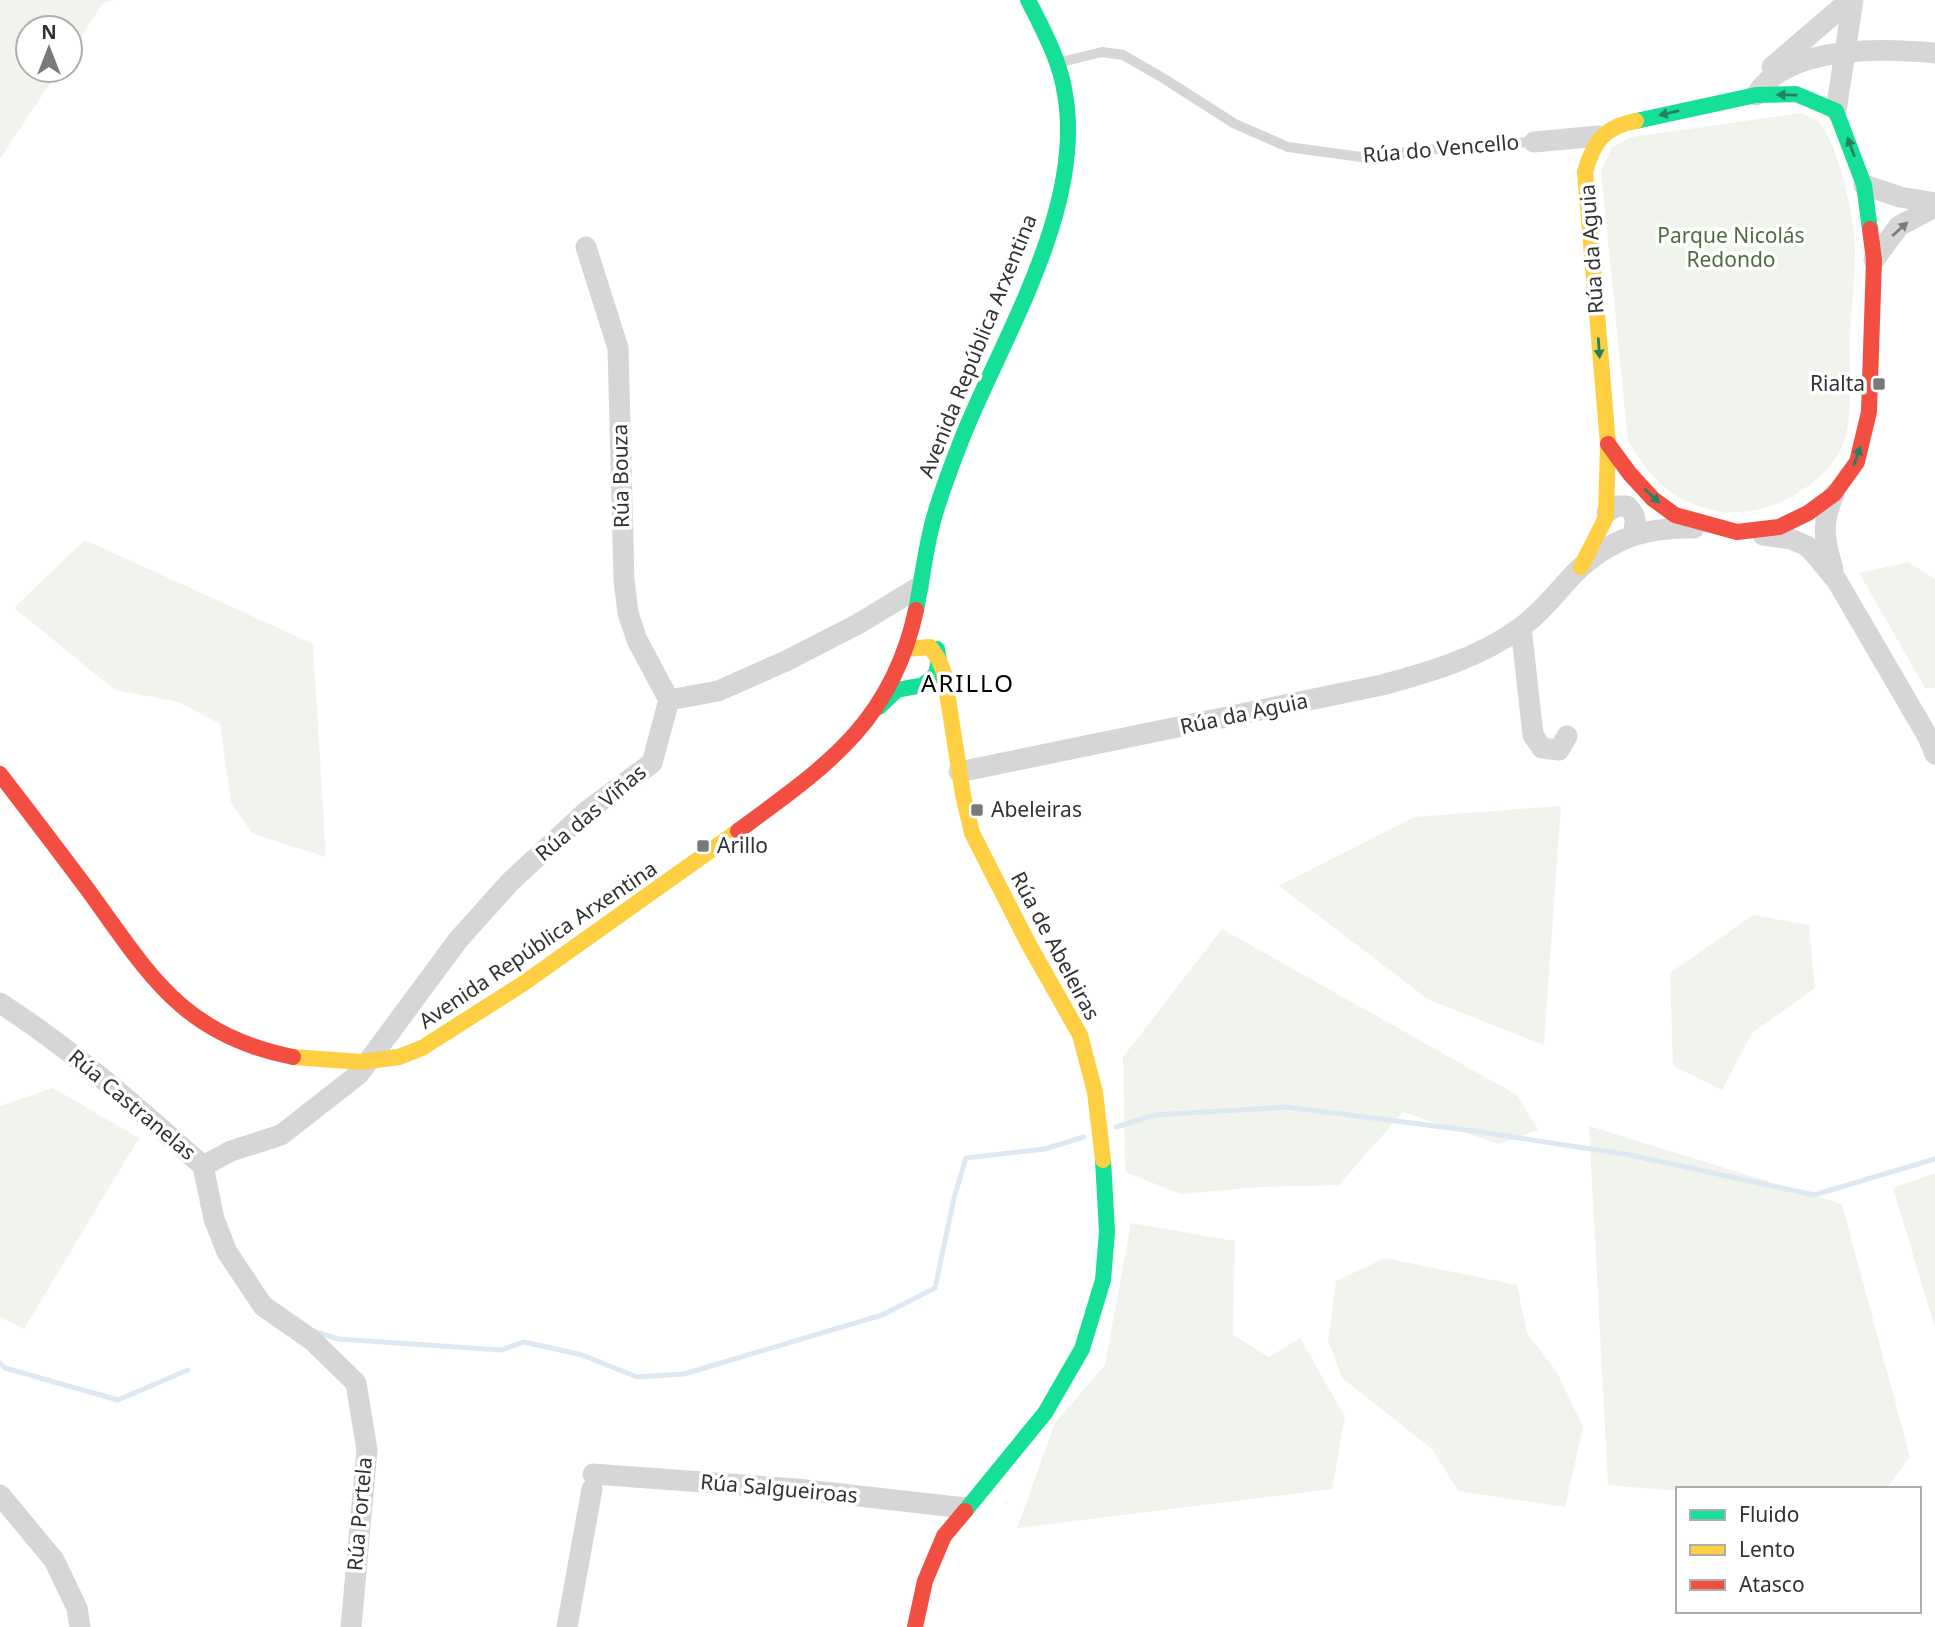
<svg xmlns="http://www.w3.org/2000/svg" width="1935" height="1627" viewBox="0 0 1935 1627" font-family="'Noto Sans',sans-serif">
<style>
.green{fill:#f0f4ed}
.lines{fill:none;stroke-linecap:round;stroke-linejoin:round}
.stream{stroke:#dde8f2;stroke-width:5}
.lane{stroke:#d6d6d6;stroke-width:10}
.street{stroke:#d6d6d6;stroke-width:21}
.fast{stroke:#16e098;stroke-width:16}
.slow{stroke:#ffcf43;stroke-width:16}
.jam{stroke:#f24e42;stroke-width:16}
.oneway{fill:#258060}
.oneway2{fill:#7c7c7c}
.poi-dot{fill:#7a7a7a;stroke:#fff;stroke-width:2.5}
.labels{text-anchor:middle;stroke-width:7;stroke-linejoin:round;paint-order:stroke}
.street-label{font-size:21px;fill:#323232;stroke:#fff}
.park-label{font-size:21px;fill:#506d41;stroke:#fff}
.poi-label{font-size:21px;fill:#323232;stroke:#fff;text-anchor:start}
.quarter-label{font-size:24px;letter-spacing:2px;fill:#000;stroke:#fff}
</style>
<rect width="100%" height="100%" fill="#fff"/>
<path class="green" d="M 0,0 L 116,0 L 103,3 L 70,53 L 70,28 L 28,28 L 28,70 L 59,70 L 0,159 Z
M 1801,113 C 1807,116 1815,119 1820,124 C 1838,142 1856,224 1855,251 C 1855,283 1850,314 1850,346 C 1849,375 1854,420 1842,447 C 1831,470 1811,486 1789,498 C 1746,521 1698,516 1661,484 C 1647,472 1638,456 1628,441 L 1601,171 L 1612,147 L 1632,137 Z
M 85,540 L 313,644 L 326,857 L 253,834 L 231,803 L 220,724 L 179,702 L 115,690 L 14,608 Z
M 1908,562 L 1935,579 L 1935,688 L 1925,688 L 1859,573 Z
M 1561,806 L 1544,1045 L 1429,1000 L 1279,886 L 1414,817 Z
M 1753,915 L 1809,925 L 1815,988 L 1752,1033 L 1722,1090 L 1673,1066 L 1670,973 Z
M 1222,929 L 1517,1095 L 1538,1130 L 1499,1144 L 1403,1112 L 1339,1185 L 1260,1187 L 1181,1194 L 1125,1172 L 1123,1057 Z
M 53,1088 L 139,1138 L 24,1329 L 0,1316 L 0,1106 Z
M 1589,1126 L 1842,1204 L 1910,1457 L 1886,1489 L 1678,1489 L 1678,1491 L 1608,1485 Z
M 1935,1173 L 1935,1328 L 1893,1188 Z
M 1131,1223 L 1235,1241 L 1233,1335 L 1269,1357 L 1300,1338 L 1345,1417 L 1332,1489 L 1017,1528 L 1055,1423 L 1105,1365 Z
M 1385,1258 L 1517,1285 L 1527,1333 L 1557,1372 L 1583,1427 L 1565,1507 L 1458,1491 L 1432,1449 L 1342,1378 L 1328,1340 L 1336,1281 Z"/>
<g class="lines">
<path class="stream" d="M 1116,1127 L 1155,1115 L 1287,1107 L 1474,1131 L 1630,1155 L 1814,1195 L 1935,1159
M 313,1331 L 338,1339 L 501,1350 L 524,1342 L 582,1355 L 637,1377 L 684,1374 L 882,1315 L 935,1288 L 954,1198 L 966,1158 L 1045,1149 L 1084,1137
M 0,1363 L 5,1368 L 118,1400 L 188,1370"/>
<path class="lane" d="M 1061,62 L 1102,52 L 1123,55 L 1163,78 L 1235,124 L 1288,147 L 1361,157 L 1485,144 L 1534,142"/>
<path class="street" d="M 1772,67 L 1850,0
M 1756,95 C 1787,45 1883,48 1935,53
M 1836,111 L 1853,0
M 1534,142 L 1599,136
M 1864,185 L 1900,197 L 1935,203
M 586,247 L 618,348 L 624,580 L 628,613 L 637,640 L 669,700
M 1874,260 L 1899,226 L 1935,207
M 1607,512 L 1617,506 L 1627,506 C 1637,515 1636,521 1633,534
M 1763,535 L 1791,539 L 1807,546 L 1819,559 L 1837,581 L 1928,737 L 1935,754
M 1833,569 C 1824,539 1821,524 1834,494
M 1521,627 L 1533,735 L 1542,748 L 1559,750 L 1567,736
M 959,772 L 1382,685 C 1430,672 1479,658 1520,628 C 1544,611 1560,587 1581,567 C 1616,536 1649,527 1694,528
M 0,1003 C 73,1050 138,1108 203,1166
M 203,1166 L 231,1151 L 281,1135 L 359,1074 L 458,940 L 510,882 L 587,811 L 652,763 L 669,700 L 718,691 L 786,661 L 858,624 L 919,587
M 203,1166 L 214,1219 L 227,1252 L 263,1306 L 312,1340 L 356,1383 L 367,1450 L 351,1627
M 593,1474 L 797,1489 L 965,1508
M 0,1495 L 54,1560 L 77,1608 L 80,1627
M 567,1627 L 592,1489"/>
<path class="fast" d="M 1636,121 L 1756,95 L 1796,94 L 1836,111 L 1864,185 L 1870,229
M 916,610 C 922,581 925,551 933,521 C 941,492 952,464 963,436 C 1004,335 1085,206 1065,94 C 1060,60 1043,30 1028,0
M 879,707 L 897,690 L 923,685 L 936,674 L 939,660 L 937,649
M 965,1511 L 1045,1413 L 1082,1349 L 1103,1280 L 1107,1232 L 1103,1160"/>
<path class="slow" d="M 1581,567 L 1606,517 L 1608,444 L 1585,172 C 1594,141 1604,127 1636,121
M 905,649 L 930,647 L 939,660 L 944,673 L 963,795 L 972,833 L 1028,943 L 1080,1035 L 1095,1092 L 1103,1160
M 293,1057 L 361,1062 L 399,1057 L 422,1048 L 524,983 L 738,831"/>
<path class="jam" d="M 1608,444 L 1630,474 L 1653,499 L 1675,515 L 1737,532 L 1779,527 L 1808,513 L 1834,494 L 1857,462 L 1869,412 L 1874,260 L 1870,229
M 0,774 C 29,812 59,851 88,890 C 149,974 182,1035 293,1057
M 738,831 C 825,767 892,723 916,610
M 915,1627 L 925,1581 L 944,1536 L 965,1511"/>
</g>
<defs><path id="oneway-solid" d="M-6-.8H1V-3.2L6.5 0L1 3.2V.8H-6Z" transform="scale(1.75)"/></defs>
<g class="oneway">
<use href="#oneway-solid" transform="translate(1787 95) rotate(-179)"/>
<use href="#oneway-solid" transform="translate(1669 113) rotate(167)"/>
<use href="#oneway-solid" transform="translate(1851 147) rotate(-110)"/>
<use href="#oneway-solid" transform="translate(1599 348) rotate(86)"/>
<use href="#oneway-solid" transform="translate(1857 456) rotate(-71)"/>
<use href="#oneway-solid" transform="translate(1652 496) rotate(43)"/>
</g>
<use class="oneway2" href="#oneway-solid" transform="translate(1900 229) rotate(-42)"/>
<g class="poi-dot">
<rect x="1872" y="377" width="14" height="14" rx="3.5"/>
<rect x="970" y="803" width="14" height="14" rx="3.5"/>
<rect x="696" y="839" width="14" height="14" rx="3.5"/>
</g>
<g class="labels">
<g class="street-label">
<text transform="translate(1441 149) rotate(-5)" y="7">Rúa do Vencello</text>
<text transform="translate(1592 249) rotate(-94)" y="7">Rúa da Aguia</text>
<text transform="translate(978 346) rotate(-68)" y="7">Avenida República Arxentina</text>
<text transform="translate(621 476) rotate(-91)" y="7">Rúa Bouza</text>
<text transform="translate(1244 714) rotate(-12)" y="7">Rúa da Aguia</text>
<text transform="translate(591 813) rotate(-40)" y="7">Rúa das Viñas</text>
<text transform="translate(538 945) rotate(-34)" y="7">Avenida República Arxentina</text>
<text transform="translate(1055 946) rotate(62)" y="7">Rúa de Abeleiras</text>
<text transform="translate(132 1105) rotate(40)" y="7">Rúa Castranelas</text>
<text transform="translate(779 1489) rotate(5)" y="7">Rúa Salgueiroas</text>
<text transform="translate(360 1514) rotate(-85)" y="7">Rúa Portela</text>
</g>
<g class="park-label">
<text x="1731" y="243">Parque Nicolás<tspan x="1731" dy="24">Redondo</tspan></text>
</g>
<g class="poi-label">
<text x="1865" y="391" text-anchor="end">Rialta</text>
<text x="991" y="817">Abeleiras</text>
<text x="717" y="853">Arillo</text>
</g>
<g class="quarter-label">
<text x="968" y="692">ARILLO</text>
</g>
</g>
<rect x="1676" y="1487" width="245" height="126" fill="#ffffff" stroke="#adadad" stroke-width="2"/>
<rect x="1690" y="1510" width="35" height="10" fill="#16e098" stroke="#adadad" stroke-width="2"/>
<text x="1739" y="1522" font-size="21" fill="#323232">Fluido</text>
<rect x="1690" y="1545" width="35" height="10" fill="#ffcf43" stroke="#adadad" stroke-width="2"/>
<text x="1739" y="1557" font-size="21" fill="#323232">Lento</text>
<rect x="1690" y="1580" width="35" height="10" fill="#f24e42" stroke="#adadad" stroke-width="2"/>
<text x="1739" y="1592" font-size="21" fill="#323232">Atasco</text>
<g transform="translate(49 49)"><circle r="33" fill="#ffffff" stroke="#adadad" stroke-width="2"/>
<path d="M0-5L12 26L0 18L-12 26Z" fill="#7a7a7a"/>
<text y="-10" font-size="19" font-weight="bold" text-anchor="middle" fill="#323232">N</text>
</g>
</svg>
